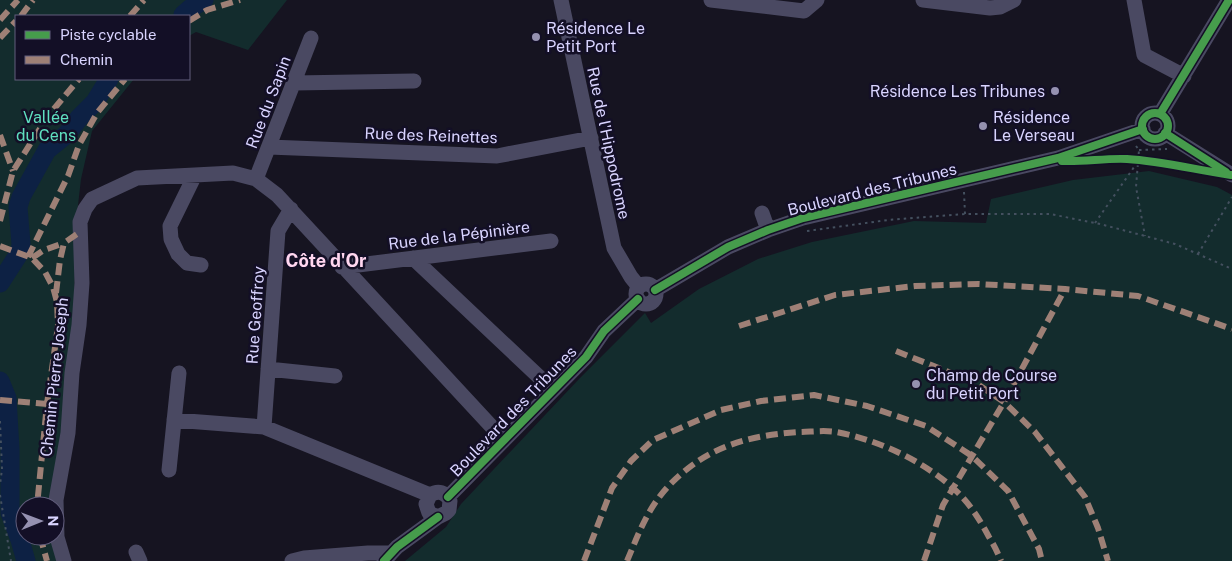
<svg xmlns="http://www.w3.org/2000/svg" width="1232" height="561" viewBox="0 0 1232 561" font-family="'Public Sans',sans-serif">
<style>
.green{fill:#132c2d}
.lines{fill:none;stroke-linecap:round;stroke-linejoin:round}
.river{stroke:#0d2144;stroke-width:19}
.path{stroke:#44505f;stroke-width:2;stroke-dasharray:2.5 4;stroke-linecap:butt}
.minor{stroke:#4a4962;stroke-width:15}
.quiet{stroke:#9e8076;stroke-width:6;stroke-dasharray:12 6;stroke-linecap:butt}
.cycleway-casing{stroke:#130f26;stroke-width:11}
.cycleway{stroke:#469c4c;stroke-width:8}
.poi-dot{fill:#9591b1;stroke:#130f26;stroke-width:2}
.labels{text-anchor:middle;stroke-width:5;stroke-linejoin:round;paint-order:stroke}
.poi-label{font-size:16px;fill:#d9d4ff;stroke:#130f26;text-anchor:start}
.street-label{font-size:16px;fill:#d9d4ff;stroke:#130f26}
.park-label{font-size:16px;fill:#5fe0c0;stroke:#130f26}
.neighbourhood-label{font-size:18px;font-weight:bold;fill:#ffd6f0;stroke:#130f26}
</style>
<rect width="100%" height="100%" fill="#161421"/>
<path class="green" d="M 0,0 L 287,0 L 248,50 L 196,32 L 189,36 L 189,16 L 16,16 L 16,79 L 134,79 L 92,131 L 81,179 L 76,223 L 73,350 L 51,506 L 25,506 L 25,536 L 49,536 L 58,561 L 0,561 Z
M 1149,171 L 1217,187 L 1232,195 L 1232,561 L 405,561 L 446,527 L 461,504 L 579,379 L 645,313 L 651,323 L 699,289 L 758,259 L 812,242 L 914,221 L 986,223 L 991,199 L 1073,180 Z"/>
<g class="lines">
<path class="river" d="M 183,15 L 191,8 L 204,0
M 0,283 L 20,252 L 21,244 L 18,207 L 21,197 L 47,150 L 67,134 L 79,118 L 95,102 L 109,79
M 0,381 L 7,398 L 10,449 L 10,513 L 20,540 L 26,561"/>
<path class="path" d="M 1136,146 L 1139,150 L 1136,187 L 1145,236
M 1139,150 L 1167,149
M 964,192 L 965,214
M 1095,223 L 1139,160
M 807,231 L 888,220 L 965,214 L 1050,214 L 1100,224 L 1175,244 L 1232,269
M 1198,254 L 1232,197
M 0,421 L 2,469 L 0,485
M 0,495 L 11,561"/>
<path class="minor" d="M 561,0 L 614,248 L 631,277 L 639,287
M 711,0 L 804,11 L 817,0
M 923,0 L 990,8 L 1000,7 L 1014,0
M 1134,0 L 1144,55 L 1184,76
M 294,83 L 414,81
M1142 126a13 13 0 1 1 26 0a13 13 0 1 1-26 0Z
M 1160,114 L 1229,0
M 1165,133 L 1232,175
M 269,147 L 497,156 L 591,138
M 195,175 L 170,226 L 171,239 L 178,254 L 187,263 L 201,265
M 256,179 L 311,38
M 762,213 L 768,230
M 413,258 L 553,390
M 342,267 L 551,241
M636 294a10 10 0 1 1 20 0a10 10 0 1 1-20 0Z
M 655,290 L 728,247 L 768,230 L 803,218 L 1058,158 L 1143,129
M 268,369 L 335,376
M 174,420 L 264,427 L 430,495
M 264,427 L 278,231 L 291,209
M 169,470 L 179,373
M 448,497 L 586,357 L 604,331 L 638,299
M 136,552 L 140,561
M 64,561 L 57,537 L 56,500 L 68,433 L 72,373 L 79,325 L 82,283 L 80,222 L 85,209 L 92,199 L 137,178 L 233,173 L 256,179 L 277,195 L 504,440
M 292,561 L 304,558 L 368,553 L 391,553
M 384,561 L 397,547 L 438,517 L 446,513 L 449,510 L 450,501 C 446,492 438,490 430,495 L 426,504 L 429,513 L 438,517"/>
<path class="quiet" d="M 21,16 L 33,0
M 130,16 L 144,0
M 0,20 L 18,0
M 189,21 L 207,10 L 240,0
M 0,38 L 16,21
M 0,135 L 13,171
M 0,221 L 13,171 L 48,116 L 79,79
M 0,246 L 32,258 L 45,272 L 53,287 L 57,302 L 58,326 L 47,404 L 37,506
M 28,257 L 68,176 L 79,145 L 97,113 L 125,79
M 32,258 L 44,250 L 64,243
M 56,293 L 60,260 L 64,243 L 80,232
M 739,326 L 835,295 L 915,286 L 979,284 L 1065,289 L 1138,296 L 1232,329
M 896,351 L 976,383 L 1004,402 L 1035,432 L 1085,497 L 1098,528 L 1108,561
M 0,400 L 47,404
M 40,536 L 47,561
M 584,561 L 612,488 L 631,461 L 653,440 L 721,410 L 761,401 L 814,395 L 867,406 L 926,426 L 972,456 L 1008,491 L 1039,549 L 1042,561
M 627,561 C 643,523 652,497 686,470 C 719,443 757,435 798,432 C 810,432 824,430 836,432 C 876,439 924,461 954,489 C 969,502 980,520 989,537 C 994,545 998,553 1001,561
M 924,561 L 943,505 L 1004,402 L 1065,289"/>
<g class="cycleway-casing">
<path id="cycleway" d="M1142 126a13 13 0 1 1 26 0a13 13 0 1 1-26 0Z
M 1160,114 L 1229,0
M 1165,133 L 1226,172
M 1062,161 C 1084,162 1105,158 1127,159 C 1162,161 1196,170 1231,175
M 655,290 L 728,247 L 768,230 L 803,218 L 1058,158 L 1143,129
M 448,497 L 586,357 L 604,331 L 638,299
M 384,561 L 397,547 L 438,517"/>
</g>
<use href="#cycleway" class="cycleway"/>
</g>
<g class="poi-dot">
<circle cx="536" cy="37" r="5"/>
<circle cx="1055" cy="91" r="5"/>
<circle cx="983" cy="126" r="5"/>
<circle cx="916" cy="384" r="5"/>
</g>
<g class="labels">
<g class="poi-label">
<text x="546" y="34">Résidence Le<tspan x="546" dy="18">Petit Port</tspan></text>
<text x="1045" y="97" text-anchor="end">Résidence Les Tribunes</text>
<text x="993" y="123">Résidence<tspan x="993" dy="18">Le Verseau</tspan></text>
<text x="926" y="381">Champ de Course<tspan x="926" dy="18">du Petit Port</tspan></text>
</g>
<g class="street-label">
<text transform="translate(268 102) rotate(-69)" y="6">Rue du Sapin</text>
<text transform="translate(431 135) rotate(2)" y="6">Rue des Reinettes</text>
<text transform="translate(609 143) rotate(78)" y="6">Rue de l'Hippodrome</text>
<text transform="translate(872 189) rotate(-14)" y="6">Boulevard des Tribunes</text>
<text transform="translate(459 235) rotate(-7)" y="6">Rue de la Pépinière</text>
<text transform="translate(255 315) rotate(-86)" y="6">Rue Geoffroy</text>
<text transform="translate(54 377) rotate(-84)" y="6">Chemin Pierre Joseph</text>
<text transform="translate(513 411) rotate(-46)" y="6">Boulevard des Tribunes</text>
</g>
<g class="park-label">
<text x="46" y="123">Vallée<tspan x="46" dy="18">du Cens</tspan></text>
</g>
<g class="neighbourhood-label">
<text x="326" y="267">Côte d'Or</text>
</g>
</g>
<rect x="15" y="15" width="175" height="65" fill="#130f26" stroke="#625e7d"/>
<rect x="25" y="31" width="25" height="8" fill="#469c4c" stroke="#625e7d"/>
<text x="60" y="40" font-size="15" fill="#d9d4ff">Piste cyclable</text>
<rect x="25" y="56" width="25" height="8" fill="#9e8076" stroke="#625e7d"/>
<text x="60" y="65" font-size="15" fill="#d9d4ff">Chemin</text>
<g transform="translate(40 521) rotate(89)"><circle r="24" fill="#130f26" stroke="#625e7d"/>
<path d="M0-4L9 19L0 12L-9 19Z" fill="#9591b1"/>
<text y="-8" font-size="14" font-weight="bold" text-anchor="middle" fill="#d9d4ff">N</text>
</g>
</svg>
